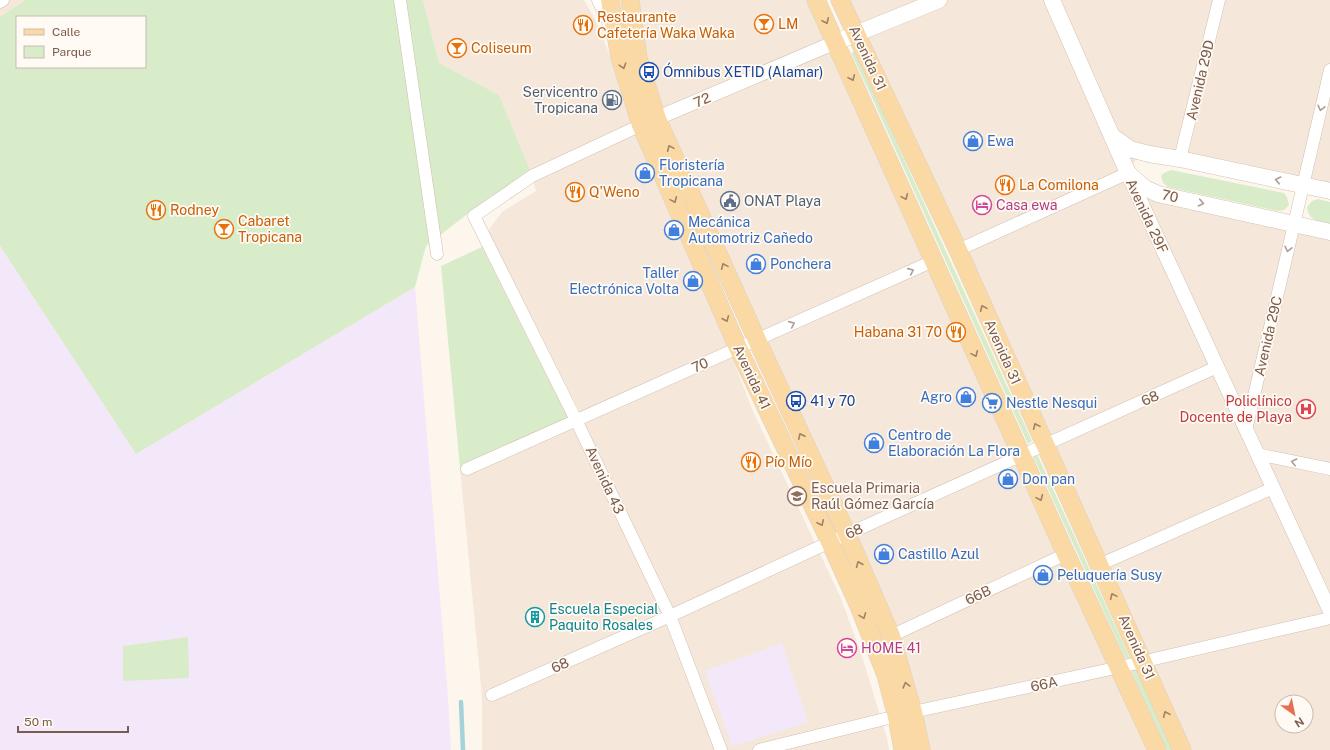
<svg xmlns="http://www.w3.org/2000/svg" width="1330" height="750" viewBox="0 0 1330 750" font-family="'Public Sans',sans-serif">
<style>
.residential{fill:#f5e8da;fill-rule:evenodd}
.education{fill:#f3e8fa}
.green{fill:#d8ecc9;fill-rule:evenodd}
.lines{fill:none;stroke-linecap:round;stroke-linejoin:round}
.stream{stroke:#a5d3da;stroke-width:4.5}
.minor-casing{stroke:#d1beb0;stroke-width:13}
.tertiary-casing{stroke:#d1beb0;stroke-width:15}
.secondary-casing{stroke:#d6c0b0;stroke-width:17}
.primary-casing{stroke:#dad1cd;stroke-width:19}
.minor{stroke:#fff;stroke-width:12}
.tertiary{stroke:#fff;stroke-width:14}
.secondary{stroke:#fff;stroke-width:16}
.primary{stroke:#fbd9a5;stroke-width:18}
.oneway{stroke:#a18267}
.oneway2{stroke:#af9d94}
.labels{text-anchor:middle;stroke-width:3.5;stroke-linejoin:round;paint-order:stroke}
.food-label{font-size:14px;fill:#c56008;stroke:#fffaf3;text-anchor:start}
.street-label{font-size:14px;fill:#7a5c4d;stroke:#fffaf3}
.transit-label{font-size:14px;fill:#164399;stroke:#fffaf3;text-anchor:start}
.service-label{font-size:14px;fill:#4e5e75;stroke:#fffaf3;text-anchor:end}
.shop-label{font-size:14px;fill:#366cbe;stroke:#fffaf3;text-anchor:start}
.hotel-label{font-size:14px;fill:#b23c85;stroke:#fffaf3;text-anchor:start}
.health-label{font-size:14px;fill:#be3a42;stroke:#fffaf3;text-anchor:end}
.education-label{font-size:14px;fill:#785e54;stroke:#fffaf3;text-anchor:start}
.culture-label{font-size:14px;fill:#0d838f;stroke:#fffaf3;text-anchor:start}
</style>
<rect width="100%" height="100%" fill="#fdf6ec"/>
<path class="residential" d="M 0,0 L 25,0 L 0,17 Z
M 423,0 L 584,0 L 597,23 L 655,170 L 688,244 L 753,411 L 840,596 L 861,653 L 887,738 L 889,750 L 482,750 L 482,697 L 460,468 L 580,412 L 488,231 L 502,212 L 536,191 L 530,170 L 499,95 L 439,63 Z
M 630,0 L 816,0 L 1153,750 L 921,750 L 902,671 L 657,119 Z
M 840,0 L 1330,0 L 1330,191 L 1149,154 L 1135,161 L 1128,173 L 1145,188 L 1330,232 L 1330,750 L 1182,750 ZM 1282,702 L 1306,702 L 1306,726 L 1282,726 Z"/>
<path class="education" d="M 0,246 L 136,454 L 415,287 L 448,697 L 451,750 L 0,750 Z
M 782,643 L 808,722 L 732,746 L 705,671 Z"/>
<path class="green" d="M 25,0 L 423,0 L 439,63 L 499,95 L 530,170 L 470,212 L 426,246 L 415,287 L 136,454 L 0,246 L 0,17 ZM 17,17 L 145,17 L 145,67 L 17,67 Z
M 855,51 L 1032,441 L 1028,444 L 874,102 L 851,53 Z
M 1171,170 L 1284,193 L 1287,197 L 1289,205 L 1284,210 L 1278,211 L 1168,187 L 1163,183 L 1161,176 L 1164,173 Z
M 1318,199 L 1330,202 L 1330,224 C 1319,222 1308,220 1307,207 L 1312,201 Z
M 482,247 L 568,418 L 460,468 L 441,266 Z
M 1037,454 L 1130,658 L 1126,660 L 1033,456 Z
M 188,637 L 189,678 L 123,681 L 123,646 Z
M 1136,669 L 1172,750 L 1167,750 L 1131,671 Z"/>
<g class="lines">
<path class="stream" d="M 461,702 L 463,750"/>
<g class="minor-casing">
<path id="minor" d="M 400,0 L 437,254
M 598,0 L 609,24
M 0,2 L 3,0
M 641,125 L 532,176 L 474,216 L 576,420 L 670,616 L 721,750
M 1180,159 L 1219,0
M 958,250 L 1128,173
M 1246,430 L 1330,70
M 1257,454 L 1330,469
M 467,469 L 933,261
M 1099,565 L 1273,488
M 891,636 L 1066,554
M 492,695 L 670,616 L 830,542 L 1217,367
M 759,750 L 913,712 L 1120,667 L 1330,618"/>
</g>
<g class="tertiary-casing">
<path id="tertiary" d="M 648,122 L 836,42
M 1128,174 L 1330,611"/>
</g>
<g class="secondary-casing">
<path id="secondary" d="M 1052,0 L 1128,173 L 1145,188 L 1158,194 L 1330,232
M 836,42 L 939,0
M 1112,136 L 1130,149 L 1149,154 L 1180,159 L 1330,191"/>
</g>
<g class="primary-casing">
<path id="primary" d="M 610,0 L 620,58 L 641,125 L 738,348 L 830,542 L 859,606 L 886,675 L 897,717 L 903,750
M 630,0 L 638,58 L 657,119 L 757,340 L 847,534 L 891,636 L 913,712 L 921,750
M 816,0 L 1066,554 L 1157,750
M 840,0 L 958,250 L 1182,750"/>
</g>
<use href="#minor" class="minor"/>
<use href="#tertiary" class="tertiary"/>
<use href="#secondary" class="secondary"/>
<use href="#primary" class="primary"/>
</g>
<defs><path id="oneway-chevron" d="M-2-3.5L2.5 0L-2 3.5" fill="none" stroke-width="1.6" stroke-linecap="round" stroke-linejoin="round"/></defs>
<g class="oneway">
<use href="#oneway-chevron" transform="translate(826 21) rotate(65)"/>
<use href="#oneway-chevron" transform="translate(623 66) rotate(73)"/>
<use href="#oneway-chevron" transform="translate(852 78) rotate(66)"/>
<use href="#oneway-chevron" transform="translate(670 148) rotate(-114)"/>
<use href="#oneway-chevron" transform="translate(905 197) rotate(66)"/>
<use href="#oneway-chevron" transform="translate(674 200) rotate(66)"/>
<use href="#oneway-chevron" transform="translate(724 266) rotate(-114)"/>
<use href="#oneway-chevron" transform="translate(983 308) rotate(-114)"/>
<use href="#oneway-chevron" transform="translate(726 319) rotate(67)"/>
<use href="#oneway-chevron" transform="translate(975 354) rotate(66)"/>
<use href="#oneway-chevron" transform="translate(1036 426) rotate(-114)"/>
<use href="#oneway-chevron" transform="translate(801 436) rotate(-115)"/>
<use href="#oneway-chevron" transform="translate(1040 498) rotate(66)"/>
<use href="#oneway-chevron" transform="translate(821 523) rotate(65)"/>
<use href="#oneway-chevron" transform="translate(859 564) rotate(-113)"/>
<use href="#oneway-chevron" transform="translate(1113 596) rotate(-114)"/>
<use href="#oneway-chevron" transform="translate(863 616) rotate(69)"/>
<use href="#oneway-chevron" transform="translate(906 685) rotate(-105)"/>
<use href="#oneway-chevron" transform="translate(1166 714) rotate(-114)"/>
</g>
<g class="oneway2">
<use href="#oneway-chevron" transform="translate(1321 108) rotate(103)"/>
<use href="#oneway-chevron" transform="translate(1278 180) rotate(-168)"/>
<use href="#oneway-chevron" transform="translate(1201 203) rotate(12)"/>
<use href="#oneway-chevron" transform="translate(1288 249) rotate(103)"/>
<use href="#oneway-chevron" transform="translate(911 271) rotate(-24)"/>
<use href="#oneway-chevron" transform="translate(792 324) rotate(-24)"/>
<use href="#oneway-chevron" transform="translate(1294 462) rotate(-168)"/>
</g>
<defs>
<g id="bar-ring" transform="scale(1)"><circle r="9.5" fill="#fffaf3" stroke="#e8710a" stroke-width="1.5"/><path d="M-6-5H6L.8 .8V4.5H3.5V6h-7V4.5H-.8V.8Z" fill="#e8710a"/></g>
<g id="restaurant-ring" transform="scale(1)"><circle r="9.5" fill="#fffaf3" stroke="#e8710a" stroke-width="1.5"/><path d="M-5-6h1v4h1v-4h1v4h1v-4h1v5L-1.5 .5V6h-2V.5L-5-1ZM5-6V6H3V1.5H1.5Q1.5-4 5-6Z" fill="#e8710a"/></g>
<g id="bus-ring" transform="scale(1)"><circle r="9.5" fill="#fffaf3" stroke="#1a4fb4" stroke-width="1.5"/><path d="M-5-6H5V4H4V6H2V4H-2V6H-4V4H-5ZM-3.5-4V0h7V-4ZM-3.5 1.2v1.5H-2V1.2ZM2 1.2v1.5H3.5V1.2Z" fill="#1a4fb4"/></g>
<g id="fuel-ring" transform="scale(1)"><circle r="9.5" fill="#fffaf3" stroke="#5c6f8a" stroke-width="1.5"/><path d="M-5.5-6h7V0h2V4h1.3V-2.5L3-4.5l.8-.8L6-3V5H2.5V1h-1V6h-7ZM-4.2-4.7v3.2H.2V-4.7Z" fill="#5c6f8a"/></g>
<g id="shop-ring" transform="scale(1)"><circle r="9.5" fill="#fffaf3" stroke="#3f7fe0" stroke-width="1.5"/><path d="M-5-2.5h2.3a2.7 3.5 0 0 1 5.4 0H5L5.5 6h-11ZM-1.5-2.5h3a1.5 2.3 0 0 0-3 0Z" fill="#3f7fe0"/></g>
<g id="civic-ring" transform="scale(1)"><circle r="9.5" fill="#fffaf3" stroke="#5c6f8a" stroke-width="1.5"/><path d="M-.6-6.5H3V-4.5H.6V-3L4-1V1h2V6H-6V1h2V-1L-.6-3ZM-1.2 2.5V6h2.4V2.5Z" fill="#5c6f8a"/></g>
<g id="hotel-ring" transform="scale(1)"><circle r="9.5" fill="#fffaf3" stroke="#d1479c" stroke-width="1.5"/><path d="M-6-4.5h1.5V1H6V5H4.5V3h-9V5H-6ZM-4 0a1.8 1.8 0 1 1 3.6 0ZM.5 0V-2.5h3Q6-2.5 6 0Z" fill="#d1479c"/></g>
<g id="supermarket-ring" transform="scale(1)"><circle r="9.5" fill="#fffaf3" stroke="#3f7fe0" stroke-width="1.5"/><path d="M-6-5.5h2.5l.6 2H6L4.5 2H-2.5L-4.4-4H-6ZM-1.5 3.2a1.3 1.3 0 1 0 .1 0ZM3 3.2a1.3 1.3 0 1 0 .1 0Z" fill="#3f7fe0"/></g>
<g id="hospital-ring" transform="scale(1)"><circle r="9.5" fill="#fffaf3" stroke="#e0444e" stroke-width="1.5"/><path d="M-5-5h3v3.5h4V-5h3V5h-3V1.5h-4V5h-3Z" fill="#e0444e"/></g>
<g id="school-ring" transform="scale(1)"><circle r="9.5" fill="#fffaf3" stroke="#8d6e63" stroke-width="1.5"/><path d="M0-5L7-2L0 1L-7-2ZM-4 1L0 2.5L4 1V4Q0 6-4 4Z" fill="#8d6e63"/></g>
<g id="building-ring" transform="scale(1)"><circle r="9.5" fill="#fffaf3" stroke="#0f9aa8" stroke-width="1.5"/><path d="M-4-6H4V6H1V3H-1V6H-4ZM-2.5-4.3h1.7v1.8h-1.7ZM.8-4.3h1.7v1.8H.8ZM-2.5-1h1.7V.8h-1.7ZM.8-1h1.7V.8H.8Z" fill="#0f9aa8"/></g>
</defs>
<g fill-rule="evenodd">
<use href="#bar-ring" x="764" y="24"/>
<use href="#restaurant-ring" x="583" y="25"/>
<use href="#bar-ring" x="457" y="48"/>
<use href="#bus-ring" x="649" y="72"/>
<use href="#fuel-ring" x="612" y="100"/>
<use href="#shop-ring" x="973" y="141"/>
<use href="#shop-ring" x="645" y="173"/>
<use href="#restaurant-ring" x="1005" y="185"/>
<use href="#restaurant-ring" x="575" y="192"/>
<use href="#civic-ring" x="730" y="201"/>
<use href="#hotel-ring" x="982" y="205"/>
<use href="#restaurant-ring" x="156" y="210"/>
<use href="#bar-ring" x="224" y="229"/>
<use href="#shop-ring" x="674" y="230"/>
<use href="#shop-ring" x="756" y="264"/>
<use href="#shop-ring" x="693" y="281"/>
<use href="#restaurant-ring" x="956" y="332"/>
<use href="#shop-ring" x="966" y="397"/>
<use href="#bus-ring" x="796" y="401"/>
<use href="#supermarket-ring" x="992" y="403"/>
<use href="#hospital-ring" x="1306" y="409"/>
<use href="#shop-ring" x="874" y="443"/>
<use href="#restaurant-ring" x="751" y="462"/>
<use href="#shop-ring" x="1008" y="479"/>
<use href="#school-ring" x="797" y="496"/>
<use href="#shop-ring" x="884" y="554"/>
<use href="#shop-ring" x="1043" y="575"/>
<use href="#building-ring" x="535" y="617"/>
<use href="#hotel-ring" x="847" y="648"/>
</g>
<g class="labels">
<g class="food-label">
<text x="597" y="22">Restaurante<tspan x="597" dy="16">Cafetería Waka Waka</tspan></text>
<text x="778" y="29">LM</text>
<text x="471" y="53">Coliseum</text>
<text x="1019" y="190">La Comilona</text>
<text x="589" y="197">Q'Weno</text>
<text x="170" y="215">Rodney</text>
<text x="238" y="226">Cabaret<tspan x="238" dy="16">Tropicana</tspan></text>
<text x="942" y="337" text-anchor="end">Habana 31 70</text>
<text x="765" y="467">Pío Mío</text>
</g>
<g class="street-label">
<text transform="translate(868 58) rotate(65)" y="5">Avenida 31</text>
<text transform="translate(1200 80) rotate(-77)" y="5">Avenida 29D</text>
<text transform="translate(702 100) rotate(-23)" y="5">72</text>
<text transform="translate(1170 196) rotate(13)" y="5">70</text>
<text transform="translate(1147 216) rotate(65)" y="5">Avenida 29F</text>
<text transform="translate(1268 336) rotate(-77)" y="5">Avenida 29C</text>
<text transform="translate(1003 352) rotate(66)" y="5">Avenida 31</text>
<text transform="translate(700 365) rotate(-24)" y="5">70</text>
<text transform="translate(752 377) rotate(65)" y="5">Avenida 41</text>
<text transform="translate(1150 398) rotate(-24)" y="5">68</text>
<text transform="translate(605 480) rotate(65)" y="5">Avenida 43</text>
<text transform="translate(854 531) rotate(-24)" y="5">68</text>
<text transform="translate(978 595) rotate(-25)" y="5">66B</text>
<text transform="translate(1137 647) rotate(66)" y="5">Avenida 31</text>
<text transform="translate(560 665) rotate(-24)" y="5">68</text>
<text transform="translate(1044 684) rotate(-12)" y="5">66A</text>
</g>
<g class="transit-label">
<text x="663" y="77">Ómnibus XETID (Alamar)</text>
<text x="810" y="406">41 y 70</text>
</g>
<g class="service-label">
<text x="598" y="97">Servicentro<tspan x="598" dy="16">Tropicana</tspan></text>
<text x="744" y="206" text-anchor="start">ONAT Playa</text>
</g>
<g class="shop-label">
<text x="987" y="146">Ewa</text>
<text x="659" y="170">Floristería<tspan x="659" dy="16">Tropicana</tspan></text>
<text x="688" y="227">Mecánica<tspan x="688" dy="16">Automotriz Cañedo</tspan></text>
<text x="770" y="269">Ponchera</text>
<text x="679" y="278" text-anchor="end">Taller<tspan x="679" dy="16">Electrónica Volta</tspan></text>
<text x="952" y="402" text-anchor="end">Agro</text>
<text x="1006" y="408">Nestle Nesqui</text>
<text x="888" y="440">Centro de<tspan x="888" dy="16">Elaboración La Flora</tspan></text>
<text x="1022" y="484">Don pan</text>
<text x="898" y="559">Castillo Azul</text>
<text x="1057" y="580">Peluquería Susy</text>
</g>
<g class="hotel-label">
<text x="996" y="210">Casa ewa</text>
<text x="861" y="653">HOME 41</text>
</g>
<g class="health-label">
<text x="1292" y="406">Policlínico<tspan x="1292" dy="16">Docente de Playa</tspan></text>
</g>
<g class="education-label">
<text x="811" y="493">Escuela Primaria<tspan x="811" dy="16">Raúl Gómez García</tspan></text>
</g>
<g class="culture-label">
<text x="549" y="614">Escuela Especial<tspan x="549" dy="16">Paquito Rosales</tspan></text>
</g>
</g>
<rect x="16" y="16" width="130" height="52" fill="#fffaf3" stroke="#cabbb1"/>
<rect x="24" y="29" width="20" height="6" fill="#fbd9a5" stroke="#cabbb1"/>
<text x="52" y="36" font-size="12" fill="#7a5c4d">Calle</text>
<rect x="24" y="46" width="20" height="12" fill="#d8ecc9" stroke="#cabbb1"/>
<text x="52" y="56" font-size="12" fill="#7a5c4d">Parque</text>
<g transform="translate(1294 714) rotate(147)"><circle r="19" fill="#fffaf3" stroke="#cabbb1"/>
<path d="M0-3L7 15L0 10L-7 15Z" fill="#e76f51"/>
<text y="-6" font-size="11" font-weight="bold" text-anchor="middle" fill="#7a5c4d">N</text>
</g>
<path d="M18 726v6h110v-6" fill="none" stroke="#7a5c4d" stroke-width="2"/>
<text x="24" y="726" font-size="12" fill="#7a5c4d" stroke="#fffaf3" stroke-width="3" paint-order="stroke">50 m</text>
</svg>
